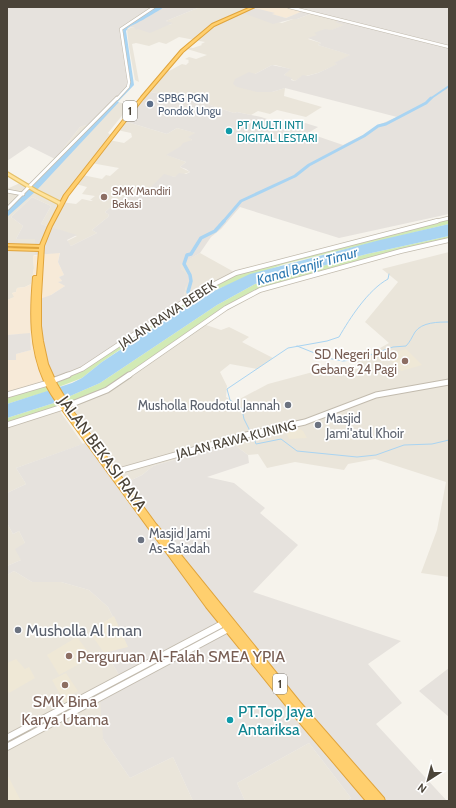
<svg xmlns="http://www.w3.org/2000/svg" width="456" height="808" viewBox="0 0 456 808" font-family="Cabin,sans-serif">
<style>
.residential{fill:#eae5da}
.commercial{fill:#f7ead8}
.industrial{fill:#e6e2dd}
.education{fill:#efe8d6}
.green{fill:#d2eab5}
.water{fill:#a9d4f2}
.lines{fill:none;stroke-linecap:round;stroke-linejoin:round}
.stream{stroke:#a9d4f2;stroke-width:1}
.canal-far2{stroke:#a9d4f2;stroke-width:2}
.canal-far1{stroke:#a9d4f2;stroke-width:3}
.canal{stroke:#a9d4f2;stroke-width:3.5}
.river{fill:#a9d4f2;fill-rule:evenodd}
.minor-far4-casing{stroke:#c2bbae;stroke-width:3.5}
.minor-far3-casing{stroke:#c2bbae;stroke-width:4.5}
.minor-far2-casing{stroke:#c2bbae;stroke-width:5.5}
.minor-far1-casing{stroke:#c2bbae;stroke-width:7}
.minor-casing{stroke:#c2bbae;stroke-width:8}
.major-casing{stroke:#e6c16a;stroke-width:2.5}
.highway-casing{stroke:#e0a43c;stroke-width:2}
.minor-far4{stroke:#fff;stroke-width:2.5}
.minor-far3{stroke:#fff;stroke-width:3}
.minor-far2{stroke:#fff;stroke-width:4}
.minor-far1{stroke:#fff;stroke-width:5}
.minor{stroke:#fff;stroke-width:6}
.major{fill:#ffe39c;fill-rule:evenodd}
.highway{fill:#ffcf6e;fill-rule:evenodd}
.service-dot{fill:#5c6f8a;stroke:#fff;stroke-width:1.5}
.culture-dot{fill:#0f9aa8;stroke:#fff;stroke-width:1.5}
.education-dot{fill:#8d6e63;stroke:#fff;stroke-width:1.5}
.worship-dot{fill:#6b7280;stroke:#fff;stroke-width:1.5}
.labels{text-anchor:middle;stroke-width:3.5;stroke-linejoin:round;paint-order:stroke}
.far-service-label{font-size:11px;fill:#4e5e75;stroke:#fff;text-anchor:start}
.far-culture-label{font-size:11px;fill:#0d838f;stroke:#fff;text-anchor:start}
.far-education-label{font-size:11px;fill:#785e54;stroke:#fff;text-anchor:start}
.shield{fill:#fff;stroke:#817c74;stroke-width:1}
.shield-label{font-size:12px;font-weight:bold;fill:#4b4439}
.street-label{font-size:13px;fill:#4b4439;stroke:#fff}
.education-label{font-size:13px;fill:#785e54;stroke:#fff;text-anchor:end}
.worship-label{font-size:13px;fill:#5b616d;stroke:#fff;text-anchor:start}
.water-label{font-size:14px;font-style:italic;fill:#2e7ab2;stroke:#fff}
.near-street-label{font-size:16px;fill:#4b4439;stroke:#fff}
.near-worship-label{font-size:16px;fill:#5b616d;stroke:#fff;text-anchor:start}
.near-education-label{font-size:16px;fill:#785e54;stroke:#fff;text-anchor:start}
.near-culture-label{font-size:16px;fill:#0d838f;stroke:#fff;text-anchor:start}
</style>
<rect width="100%" height="100%" fill="#f6f3ec"/>
<path class="residential" d="M 200,7 L 251,7 L 241,12 L 282,23 L 293,19 L 297,19 L 313,13 L 341,20 L 345,25 L 308,39 L 321,43 L 318,45 L 351,55 L 335,63 L 338,64 L 318,73 L 306,76 L 303,76 L 295,81 L 284,75 L 290,69 L 275,65 L 272,65 L 255,74 L 272,92 L 285,88 L 284,96 L 322,107 L 306,117 L 277,110 L 270,114 L 258,111 L 251,115 L 237,112 L 234,113 L 186,97 L 150,92 L 167,71 L 169,71 L 182,64 L 186,65 L 189,62 L 188,61 L 189,60 L 185,59 L 189,57 L 196,59 L 207,55 L 187,49 L 188,47 L 193,48 L 202,45 L 201,44 L 205,42 L 179,37 L 166,44 L 159,42 L 149,46 L 136,43 L 132,44 L 139,82 L 135,80 L 129,47 L 127,29 L 134,27 L 138,29 L 172,24 L 166,21 Z
M 114,101 L 133,106 L 132,108 L 129,107 L 108,133 L 111,135 L 82,171 L 61,202 L 76,204 L 82,199 L 91,201 L 93,200 L 90,200 L 95,196 L 82,194 L 87,187 L 76,184 L 82,175 L 102,179 L 106,175 L 110,176 L 119,168 L 91,163 L 109,140 L 124,143 L 132,137 L 131,133 L 117,130 L 124,121 L 167,134 L 177,128 L 196,133 L 189,137 L 192,140 L 167,155 L 186,162 L 180,167 L 190,172 L 175,177 L 164,175 L 143,195 L 137,196 L 126,194 L 105,212 L 109,215 L 108,217 L 92,230 L 97,233 L 71,246 L 67,241 L 77,236 L 41,224 L 51,206 L 32,197 L 11,217 L 23,226 L 16,239 L 36,239 L 35,255 L 33,256 L 34,268 L 31,284 L 25,287 L 17,288 L 16,292 L 12,293 L 15,297 L 7,300 L 7,187 L 9,188 L 20,183 L 30,183 L 55,159 L 80,127 L 93,123 Z
M 449,252 L 449,577 L 421,573 L 437,530 L 446,482 L 375,459 L 348,464 L 344,470 L 295,462 L 267,468 L 258,454 L 248,455 L 232,443 L 153,466 L 142,475 L 127,482 L 96,439 L 67,406 L 203,324 L 221,330 L 229,327 L 249,337 L 242,342 L 273,358 L 257,369 L 230,364 L 220,372 L 227,386 L 226,397 L 234,402 L 268,384 L 324,369 L 358,369 L 357,361 L 389,343 L 365,322 L 398,282 L 382,269 Z
M 200,253 L 236,273 L 183,301 L 186,286 L 182,270 L 179,265 Z
M 59,410 L 83,444 L 16,468 L 26,484 L 7,493 L 7,425 Z
M 7,523 L 13,534 L 19,531 L 25,543 L 21,560 L 7,566 Z
M 14,571 L 32,582 L 61,582 L 89,590 L 108,607 L 113,617 L 92,629 L 119,675 L 103,739 L 130,778 L 173,757 L 193,801 L 7,801 L 7,575 Z
M 309,743 L 351,798 L 346,801 L 245,801 L 237,783 Z"/>
<path class="commercial" d="M 245,7 L 288,7 L 304,11 L 286,18 L 271,14 L 274,13 Z
M 60,252 L 58,262 L 64,275 L 59,277 L 62,281 L 59,282 L 65,286 L 51,295 L 52,381 L 7,395 L 7,360 L 16,360 L 16,354 L 31,350 L 30,334 L 7,335 L 7,300 L 14,297 L 12,293 L 16,292 L 17,288 L 25,287 L 31,284 L 34,268 L 33,256 Z"/>
<path class="industrial" d="M 7,7 L 200,7 L 166,21 L 173,23 L 150,33 L 138,29 L 136,30 L 134,27 L 121,29 L 129,83 L 128,87 L 93,123 L 80,127 L 55,159 L 29,146 L 7,161 Z
M 251,7 L 275,13 L 272,14 L 286,18 L 303,11 L 288,7 L 449,7 L 449,214 L 339,238 L 240,207 L 221,229 L 211,237 L 200,253 L 180,265 L 182,270 L 192,279 L 186,286 L 183,301 L 92,362 L 52,381 L 41,334 L 40,299 L 51,295 L 65,286 L 58,282 L 62,281 L 59,277 L 64,275 L 58,262 L 60,253 L 35,255 L 35,239 L 16,239 L 23,226 L 11,217 L 32,197 L 51,206 L 41,224 L 77,235 L 67,240 L 71,246 L 97,233 L 92,230 L 108,217 L 109,215 L 105,212 L 126,194 L 137,196 L 143,195 L 164,174 L 175,177 L 179,173 L 186,174 L 190,172 L 186,169 L 180,167 L 186,162 L 166,155 L 181,146 L 183,143 L 192,140 L 188,137 L 195,133 L 177,128 L 167,134 L 124,121 L 150,92 L 186,97 L 234,113 L 237,112 L 261,117 L 295,128 L 305,123 L 318,127 L 308,133 L 343,145 L 371,131 L 376,126 L 397,117 L 285,88 L 272,92 L 257,92 L 237,87 L 233,84 L 235,79 L 249,72 L 255,74 L 272,65 L 291,69 L 284,75 L 292,78 L 291,80 L 295,81 L 303,75 L 307,76 L 318,73 L 337,64 L 334,63 L 350,55 L 318,45 L 321,43 L 308,38 L 317,35 L 314,33 L 325,29 L 331,30 L 344,25 L 335,22 L 340,20 L 313,13 L 297,19 L 293,19 L 273,24 L 240,12 Z
M 30,333 L 31,350 L 16,354 L 16,360 L 7,360 L 7,335 Z
M 96,439 L 127,482 L 142,475 L 153,466 L 232,443 L 248,455 L 249,463 L 207,477 L 234,483 L 265,508 L 260,513 L 298,545 L 253,592 L 401,641 L 368,664 L 402,703 L 376,724 L 447,801 L 346,801 L 351,798 L 309,743 L 237,783 L 245,801 L 193,801 L 173,757 L 130,778 L 103,739 L 99,686 L 119,675 L 92,629 L 113,617 L 108,607 L 89,590 L 61,582 L 32,582 L 14,571 L 7,575 L 7,566 L 21,560 L 15,549 L 25,543 L 19,531 L 13,534 L 7,523 L 7,493 L 26,484 L 16,468 Z
M 449,668 L 449,717 L 419,691 Z"/>
<path class="education" d="M 406,349 L 422,365 L 401,371 L 386,355 Z
M 294,425 L 303,431 L 307,438 L 289,439 L 284,427 Z
M 114,616 L 128,647 L 104,653 L 89,631 Z
M 77,637 L 92,657 L 59,675 L 47,655 Z
M 16,659 L 25,669 L 29,667 L 35,678 L 9,693 L 7,690 L 7,663 Z
M 66,673 L 78,691 L 71,695 L 73,699 L 65,703 L 52,680 Z
M 7,774 L 21,801 L 7,801 Z"/>
<path class="green" d="M 449,218 L 449,224 L 284,264 L 215,290 L 197,299 L 153,327 L 102,362 L 82,378 L 56,388 L 52,381 L 74,373 L 169,310 L 236,273 Z
M 449,236 L 449,240 L 271,286 L 239,300 L 107,390 L 67,406 L 63,399 L 100,383 L 217,305 L 255,284 L 367,254 Z
M 48,383 L 52,390 L 7,404 L 7,395 Z
M 54,403 L 60,406 L 7,425 L 7,418 Z"/>
<path class="water" d="M 154,7 L 164,7 C 155,13 131,28 121,29 Z
M 114,101 L 119,102 L 36,191 L 7,217 L 7,209 Z
M 449,224 L 449,236 L 367,254 L 255,284 L 217,305 L 100,383 L 54,403 L 7,418 L 7,404 L 72,383 L 82,378 L 102,362 L 197,299 L 250,274 L 380,240 Z"/>
<g class="lines">
<path class="stream" d="M 297,346 L 327,358 L 343,361 L 359,359 L 393,347 L 406,346 C 410,342 412,337 415,332 C 422,322 438,322 449,322
M 250,431 L 244,419 L 242,409 L 230,400 L 227,389 L 288,348 L 327,341 L 339,337 C 350,318 368,290 388,279 L 389,274
M 253,435 L 256,444 L 281,439 L 297,451 L 357,457 L 376,455 L 404,445 L 432,444 L 449,440"/>
<path class="canal-far2" d="M 430,99 L 449,86"/>
<path class="canal-far1" d="M 223,222 L 241,201 L 295,176 L 309,165 L 364,136 L 378,126 L 386,124 L 426,103 L 431,98"/>
<path class="canal" d="M 192,303 L 188,292 L 191,281 L 190,275 L 184,264 L 187,255 L 191,254 L 201,238 L 215,231 L 224,221"/>
<path class="river" d="M 131,22 L 134,23 L 128,28 L 126,31 L 134,85 L 111,109 L 109,108 L 109,107 L 130,85 L 122,31 L 125,26 Z"/>
<g class="minor-far4-casing">
<path id="minor-far4" d="M 289,7 L 449,47
M 117,99 L 128,87 L 129,82 L 121,29 L 154,7"/>
</g>
<g class="minor-far3-casing">
<path id="minor-far3" d="M 7,191 L 23,194
M 7,209 L 117,98
M 433,222 L 449,218"/>
</g>
<g class="minor-far2-casing">
<path id="minor-far2" d="M 65,376 L 82,369 L 195,294 L 236,273 L 437,221
M 128,376 L 226,308 L 260,290 L 401,251 L 449,240"/>
</g>
<g class="minor-far1-casing">
<path id="minor-far1" d="M 52,381 L 68,375
M 7,395 L 48,383
M 67,406 L 107,390 L 129,375
M 7,425 L 63,407
M 115,472 L 246,435 L 305,422 L 376,395 L 449,382"/>
</g>
<g class="minor-casing">
<path id="minor" d="M 7,738 L 224,623
M 7,747 L 228,629"/>
</g>
<g class="major-casing">
<path id="major" d="M 7,172 L 37,190 L 61,202 L 62,206 L 61,207 L 59,207 L 58,204 L 35,192 L 7,175 Z"/>
</g>
<g class="highway-casing">
<path id="highway" d="M 251,7 L 255,7 L 214,26 L 183,52 L 143,99 L 68,196 L 52,226 L 44,246 L 41,296 L 41,326 L 43,341 L 48,364 L 57,384 L 73,411 L 156,524 L 300,702 L 384,798 L 385,801 L 366,801 L 304,728 L 206,607 L 60,407 C 54,399 48,390 44,381 C 29,348 30,312 33,277 L 34,276 L 37,276 L 39,251 L 7,250 L 7,248 L 39,249 L 39,247 L 7,246 L 7,244 L 40,245 L 48,226 L 64,195 L 141,97 L 181,50 L 212,24 Z"/>
</g>
<use href="#minor-far4" class="minor-far4"/>
<use href="#minor-far3" class="minor-far3"/>
<use href="#minor-far2" class="minor-far2"/>
<use href="#minor-far1" class="minor-far1"/>
<use href="#minor" class="minor"/>
<use href="#major" class="major"/>
<use href="#highway" class="highway"/>
</g>
<circle class="service-dot" cx="150" cy="104" r="4"/>
<g class="culture-dot">
<circle cx="229" cy="131" r="4"/>
<circle cx="230" cy="720" r="4"/>
</g>
<g class="education-dot">
<circle cx="104" cy="197" r="4"/>
<circle cx="405" cy="361" r="4"/>
<circle cx="69" cy="656" r="4"/>
<circle cx="65" cy="685" r="4"/>
</g>
<g class="worship-dot">
<circle cx="288" cy="405" r="4"/>
<circle cx="318" cy="425" r="4"/>
<circle cx="141" cy="540" r="4"/>
<circle cx="18" cy="630" r="4"/>
</g>
<g class="labels">
<g class="far-service-label">
<text x="158" y="102">SPBG PGN<tspan x="158" dy="13">Pondok Ungu</tspan></text>
</g>
<g class="far-culture-label">
<text x="237" y="129">PT MULTI INTI<tspan x="237" dy="13">DIGITAL LESTARI</tspan></text>
</g>
<g class="far-education-label">
<text x="112" y="195">SMK Mandiri<tspan x="112" dy="13">Bekasi</tspan></text>
</g>
<g class="shield">
<rect x="123" y="101" width="14" height="20" rx="3"/>
<rect x="273" y="674" width="14" height="20" rx="3"/>
</g>
<g class="shield-label">
<text x="130" y="115">1</text>
<text x="280" y="688">1</text>
</g>
<g class="street-label">
<text transform="translate(167 314) rotate(-33)" y="5">JALAN RAWA BEBEK</text>
<text transform="translate(236 439) rotate(-14)" y="5">JALAN RAWA KUNING</text>
</g>
<g class="education-label">
<text x="397" y="359">SD Negeri Pulo<tspan x="397" dy="15">Gebang 24 Pagi</tspan></text>
</g>
<g class="worship-label">
<text x="280" y="410" text-anchor="end">Musholla Roudotul Jannah</text>
<text x="326" y="423">Masjid<tspan x="326" dy="15">Jami'atul Khoir</tspan></text>
<text x="149" y="538">Masjid Jami<tspan x="149" dy="15">As-Sa'adah</tspan></text>
</g>
<g class="water-label">
<text transform="translate(307 266) rotate(-16)" y="5">Kanal Banjir Timur</text>
</g>
<g class="near-street-label">
<text transform="translate(103 453) rotate(54)" y="6">JALAN BEKASI RAYA</text>
</g>
<g class="near-worship-label">
<text x="26" y="636">Musholla Al Iman</text>
</g>
<g class="near-education-label">
<text x="77" y="662">Perguruan Al-Falah SMEA YPIA</text>
<text x="65" y="707" text-anchor="middle">SMK Bina<tspan x="65" dy="18">Karya Utama</tspan></text>
</g>
<g class="near-culture-label">
<text x="238" y="717">PT.Top Jaya<tspan x="238" dy="18">Antariksa</tspan></text>
</g>
</g>
<rect width="456" height="808" fill="none" stroke="#4b4439" stroke-width="16"/>
<g transform="translate(428 780) rotate(216)" stroke="#ffffff" stroke-width="3" paint-order="stroke">
<path d="M0-3L7 15L0 10L-7 15Z" fill="#4b4439"/>
<text y="-6" font-size="11" font-weight="bold" text-anchor="middle" fill="#4b4439">N</text>
</g>
</svg>
